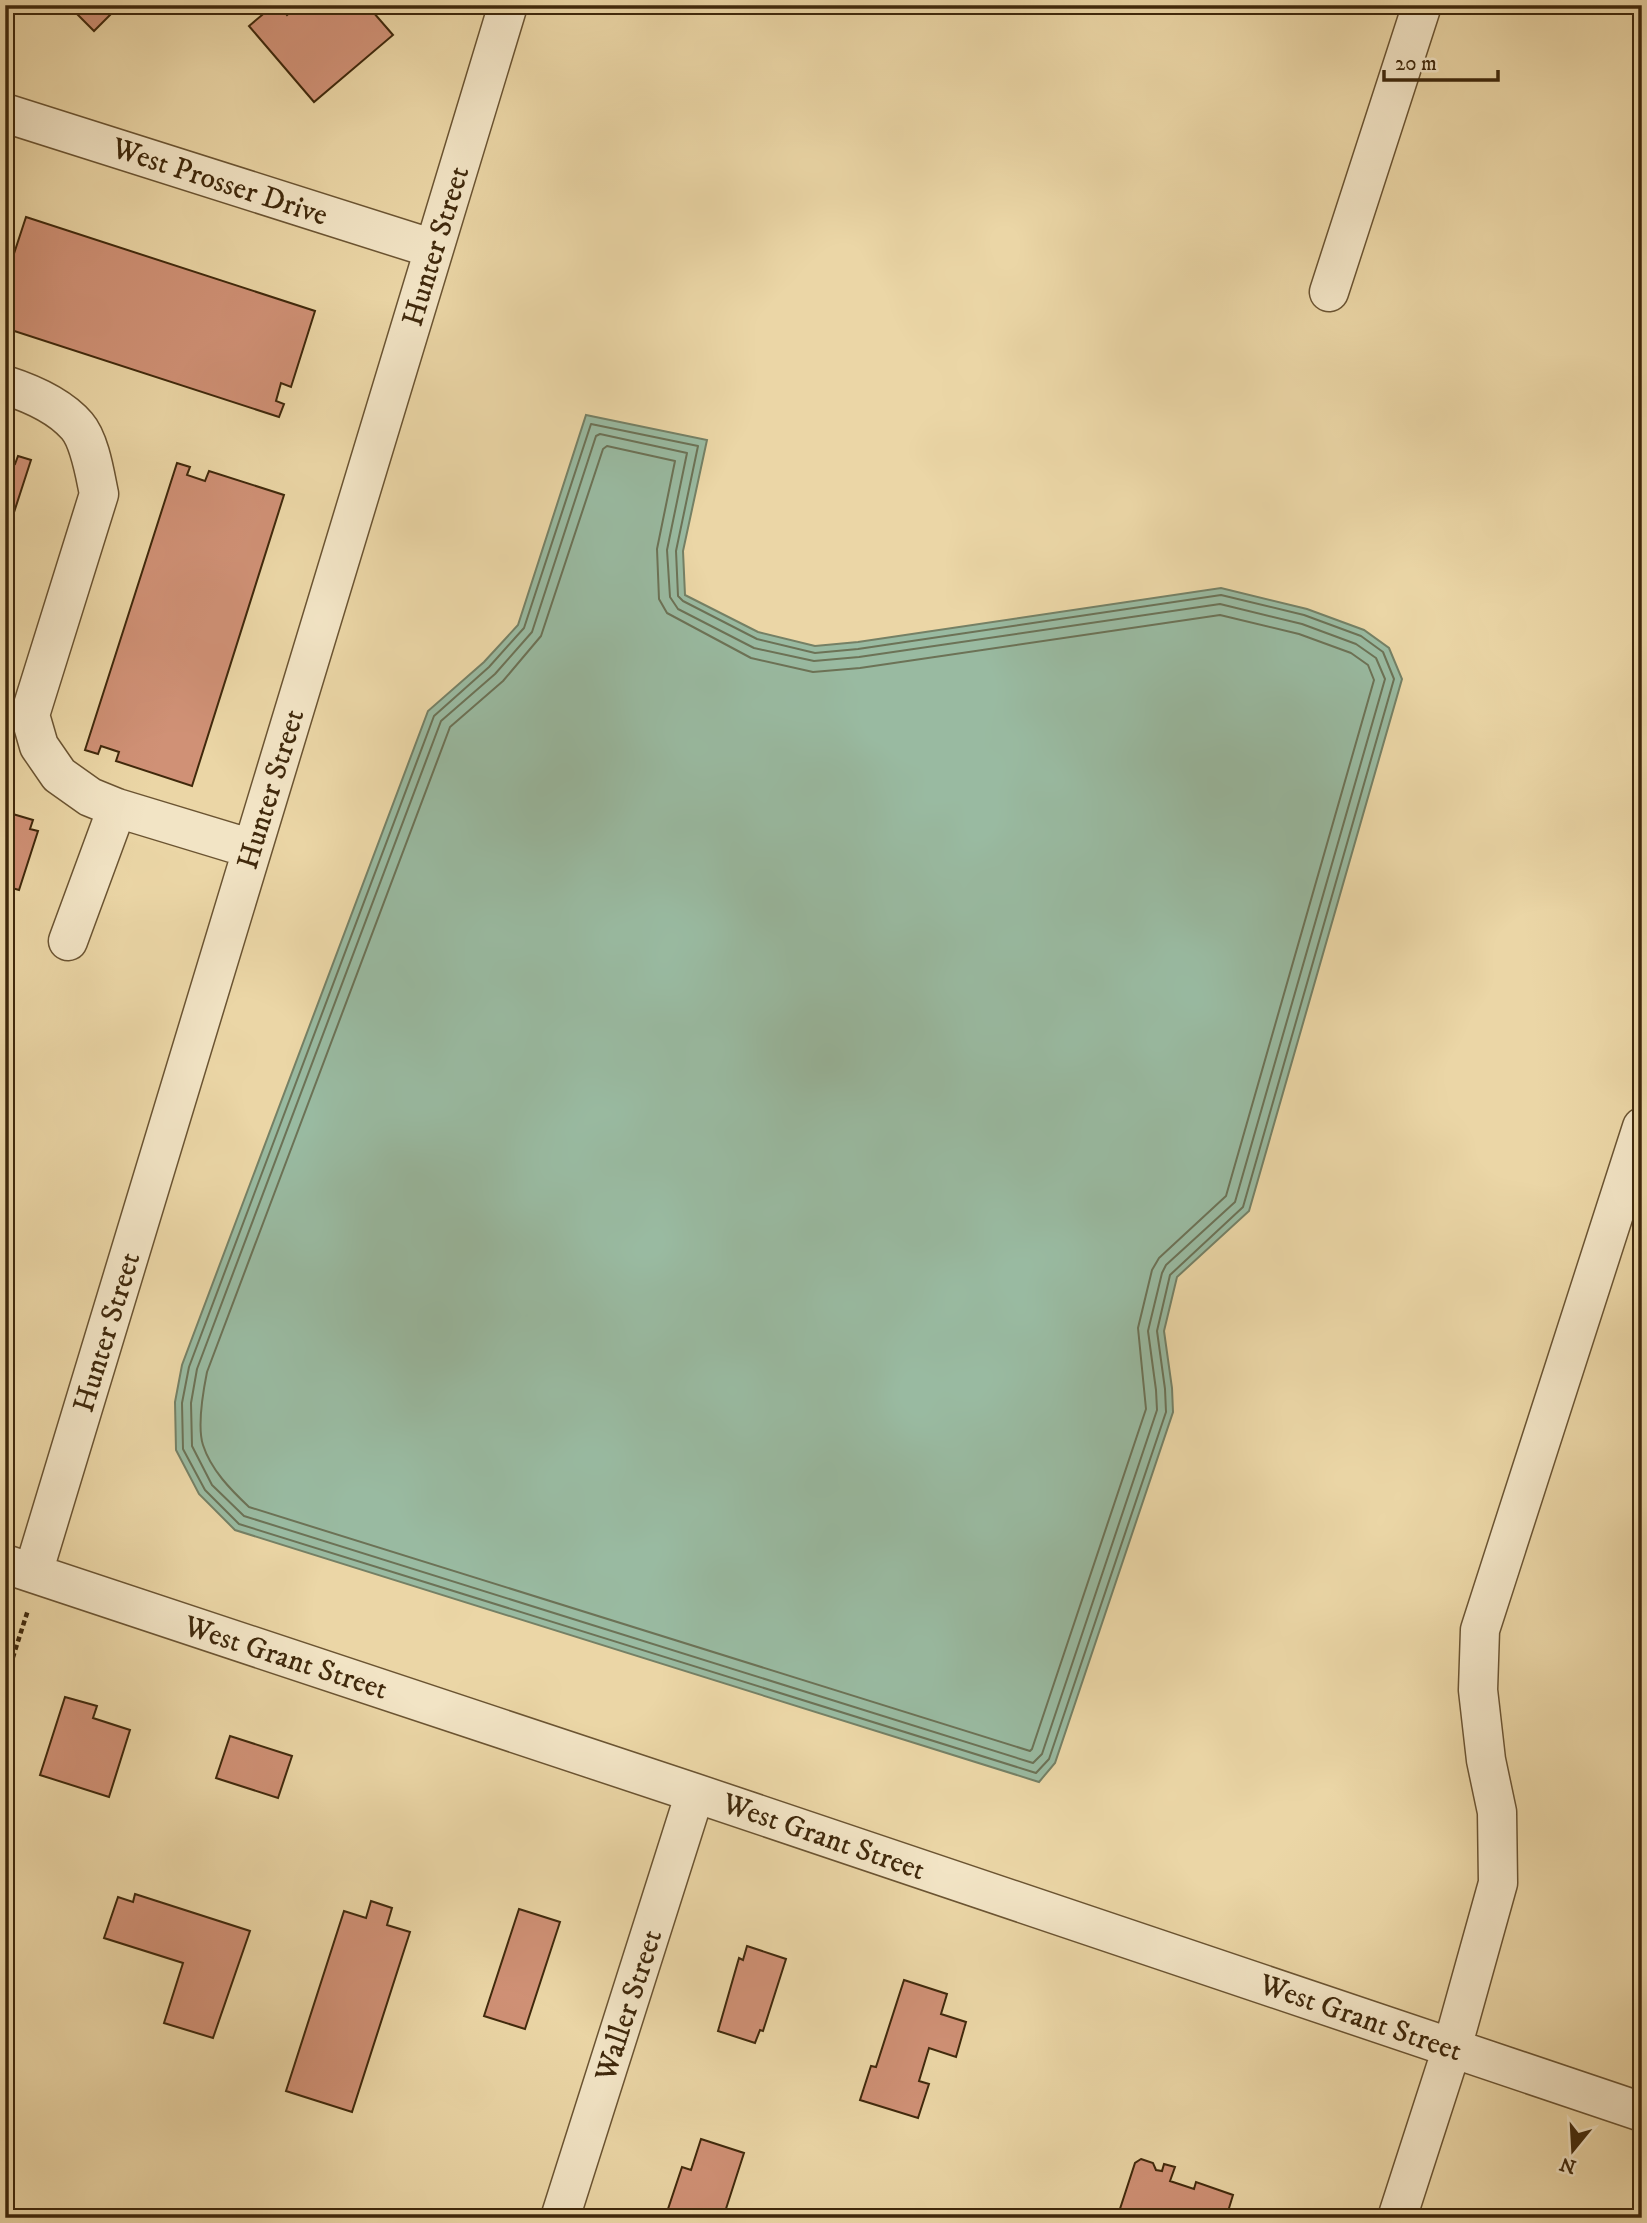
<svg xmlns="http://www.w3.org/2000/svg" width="1647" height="2223" viewBox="0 0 1647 2223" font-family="'IM FELL DW Pica',serif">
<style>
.water{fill:#99baa1;stroke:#758065;stroke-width:2}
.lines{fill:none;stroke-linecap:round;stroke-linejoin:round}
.shore{stroke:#6c7256;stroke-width:2}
.building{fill:#d09176;stroke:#40290c;stroke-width:2}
.minor-casing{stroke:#6b5432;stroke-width:41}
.path{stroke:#40290c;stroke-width:4.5;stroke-dasharray:5 3.5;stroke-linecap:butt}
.minor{stroke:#f2e4c5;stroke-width:38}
.labels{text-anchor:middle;stroke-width:5;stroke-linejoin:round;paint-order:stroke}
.street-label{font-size:30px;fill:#40290c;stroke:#f2e4c5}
</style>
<rect width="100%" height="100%" fill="#ebd6a6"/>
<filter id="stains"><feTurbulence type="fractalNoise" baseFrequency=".00286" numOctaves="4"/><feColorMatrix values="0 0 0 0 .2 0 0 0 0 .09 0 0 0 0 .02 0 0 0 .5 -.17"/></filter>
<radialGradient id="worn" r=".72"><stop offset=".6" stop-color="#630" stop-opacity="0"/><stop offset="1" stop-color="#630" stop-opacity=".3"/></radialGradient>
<path class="water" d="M 586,415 L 707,440 L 683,551 L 685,595 L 758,632 L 815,646 L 858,642 L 1221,588 L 1307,609 L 1364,630 L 1389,648 L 1402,679 L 1249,1211 L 1177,1277 L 1164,1331 L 1172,1388 L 1173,1412 L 1055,1763 L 1039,1782 L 235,1530 L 199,1494 L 176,1450 L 175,1402 L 182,1365 L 428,711 L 484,662 L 518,625 Z"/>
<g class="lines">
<path class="shore" d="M 591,424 L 698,446 L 676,551 L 678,596 L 683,601 L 757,639 L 815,653 L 858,649 L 1221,595 L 1304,615 L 1361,636 L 1383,652 L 1394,679 L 1243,1207 L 1170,1275 L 1157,1331 L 1165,1389 L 1166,1412 L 1049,1759 L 1036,1773 L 239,1524 L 205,1490 L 183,1449 L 182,1403 L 189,1367 L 434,716 L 489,667 L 524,628 Z
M 600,434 L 687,453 L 667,550 L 670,597 L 678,609 L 754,648 L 814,661 L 859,657 L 1220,604 L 1302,624 L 1356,644 L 1376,658 L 1385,679 L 1235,1202 L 1166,1265 L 1162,1273 L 1148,1331 L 1156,1390 L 1157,1410 L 1042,1754 L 1033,1763 L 244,1516 L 212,1485 L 192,1446 L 191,1403 L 197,1369 L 441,721 L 495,674 L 532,632 L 596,436 Z
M 607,446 L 675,461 L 657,549 L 659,599 L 667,613 L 751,658 L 813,672 L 860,668 L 1220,615 L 1299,634 L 1351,653 L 1368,665 L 1374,680 L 1226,1196 L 1159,1258 L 1152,1270 L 1138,1328 L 1146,1409 L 1032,1749 L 1030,1751 L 249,1507 C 231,1490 211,1470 203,1445 C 197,1426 203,1392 207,1372 L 450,727 L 503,681 L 541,636 L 603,449 Z"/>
</g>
<path class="building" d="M 68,5 L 120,5 L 94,31 Z
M 274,5 L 279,5 L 287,15 L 298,5 L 367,5 L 393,35 L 314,102 L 249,26 Z
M 26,217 L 315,311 L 291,387 L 281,383 L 276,401 L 284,404 L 279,417 L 5,328 L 5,314 L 11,296 L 5,294 L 5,281 Z
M 18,456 L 31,460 L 5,540 L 5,461 L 15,464 Z
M 177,463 L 190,467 L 187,475 L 205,481 L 209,471 L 284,495 L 192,786 L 116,761 L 119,752 L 101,746 L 98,754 L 85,750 Z
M 6,812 L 33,820 L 30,829 L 38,831 L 19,890 L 5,886 Z
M 65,1697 L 97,1706 L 93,1718 L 130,1730 L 109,1797 L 40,1775 Z
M 230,1736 L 292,1756 L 278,1798 L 216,1778 Z
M 135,1894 L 250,1931 L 213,2038 L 164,2023 L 183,1963 L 104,1938 L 118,1897 L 133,1902 Z
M 371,1901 L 392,1908 L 387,1925 L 410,1932 L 352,2112 L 286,2091 L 344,1911 L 366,1918 Z
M 519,1909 L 560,1922 L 525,2029 L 484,2016 Z
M 747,1946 L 786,1959 L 763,2031 L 760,2030 L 755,2043 L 718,2031 L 739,1958 L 743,1960 Z
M 904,1980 L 947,1994 L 941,2014 L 966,2022 L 956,2057 L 929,2048 L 919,2081 L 929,2084 L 918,2118 L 860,2100 L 871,2066 L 876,2067 Z
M 701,2139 L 744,2153 L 723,2218 L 665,2218 L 682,2167 L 691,2170 Z
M 1141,2159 L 1153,2163 L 1156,2170 L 1162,2171 L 1164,2164 L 1175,2167 L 1170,2181 L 1194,2189 L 1196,2182 L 1233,2195 L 1226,2218 L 1117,2218 L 1135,2163 Z"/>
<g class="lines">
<g class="minor-casing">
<path id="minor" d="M 5,113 L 434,249
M 1329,292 L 1422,5
M 5,385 C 30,393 59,405 77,426 C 90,441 95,475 99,494 L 30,715 L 39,746 L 59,775 L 90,797 L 117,808 L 252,849
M 68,941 L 117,808
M 5,1564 L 695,1793 L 1642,2112
M 33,1573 L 508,5
M 560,2218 L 695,1793
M 1397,2218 L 1452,2048 L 1498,1883 L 1497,1812 L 1486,1760 L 1478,1690 L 1480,1630 L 1642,1127"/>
</g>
<path class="path" d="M 5,1682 L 28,1610"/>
<use href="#minor" class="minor"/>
</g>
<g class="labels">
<g class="street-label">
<text transform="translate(220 181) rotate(18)" y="10">West Prosser Drive</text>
<text transform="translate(435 246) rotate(-73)" y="10">Hunter Street</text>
<text transform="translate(270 789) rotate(-73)" y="10">Hunter Street</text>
<text transform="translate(106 1332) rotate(-73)" y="10">Hunter Street</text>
<text transform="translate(286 1657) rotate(18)" y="10">West Grant Street</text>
<text transform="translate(824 1836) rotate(19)" y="10">West Grant Street</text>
<text transform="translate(628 2005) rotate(-72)" y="10">Waller Street</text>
<text transform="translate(1361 2017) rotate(19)" y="10">West Grant Street</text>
</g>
</g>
<rect width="1647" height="2223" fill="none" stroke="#ebd6a6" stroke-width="28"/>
<rect x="7" y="7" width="1633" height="2209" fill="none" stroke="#40290c" stroke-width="3.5"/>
<rect x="14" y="14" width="1619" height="2195" fill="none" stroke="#40290c" stroke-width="2"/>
<g transform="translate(1573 2150) rotate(198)" stroke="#f2e4c5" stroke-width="5" paint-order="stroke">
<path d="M0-5L12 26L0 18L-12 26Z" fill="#40290c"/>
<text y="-10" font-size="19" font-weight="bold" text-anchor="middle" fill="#40290c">N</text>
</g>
<path d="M1384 70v10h114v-10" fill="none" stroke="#40290c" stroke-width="3.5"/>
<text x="1395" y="70" font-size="21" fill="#40290c" stroke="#f2e4c5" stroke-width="5" paint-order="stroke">20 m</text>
<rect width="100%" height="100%" filter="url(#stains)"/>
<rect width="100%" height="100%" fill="url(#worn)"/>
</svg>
